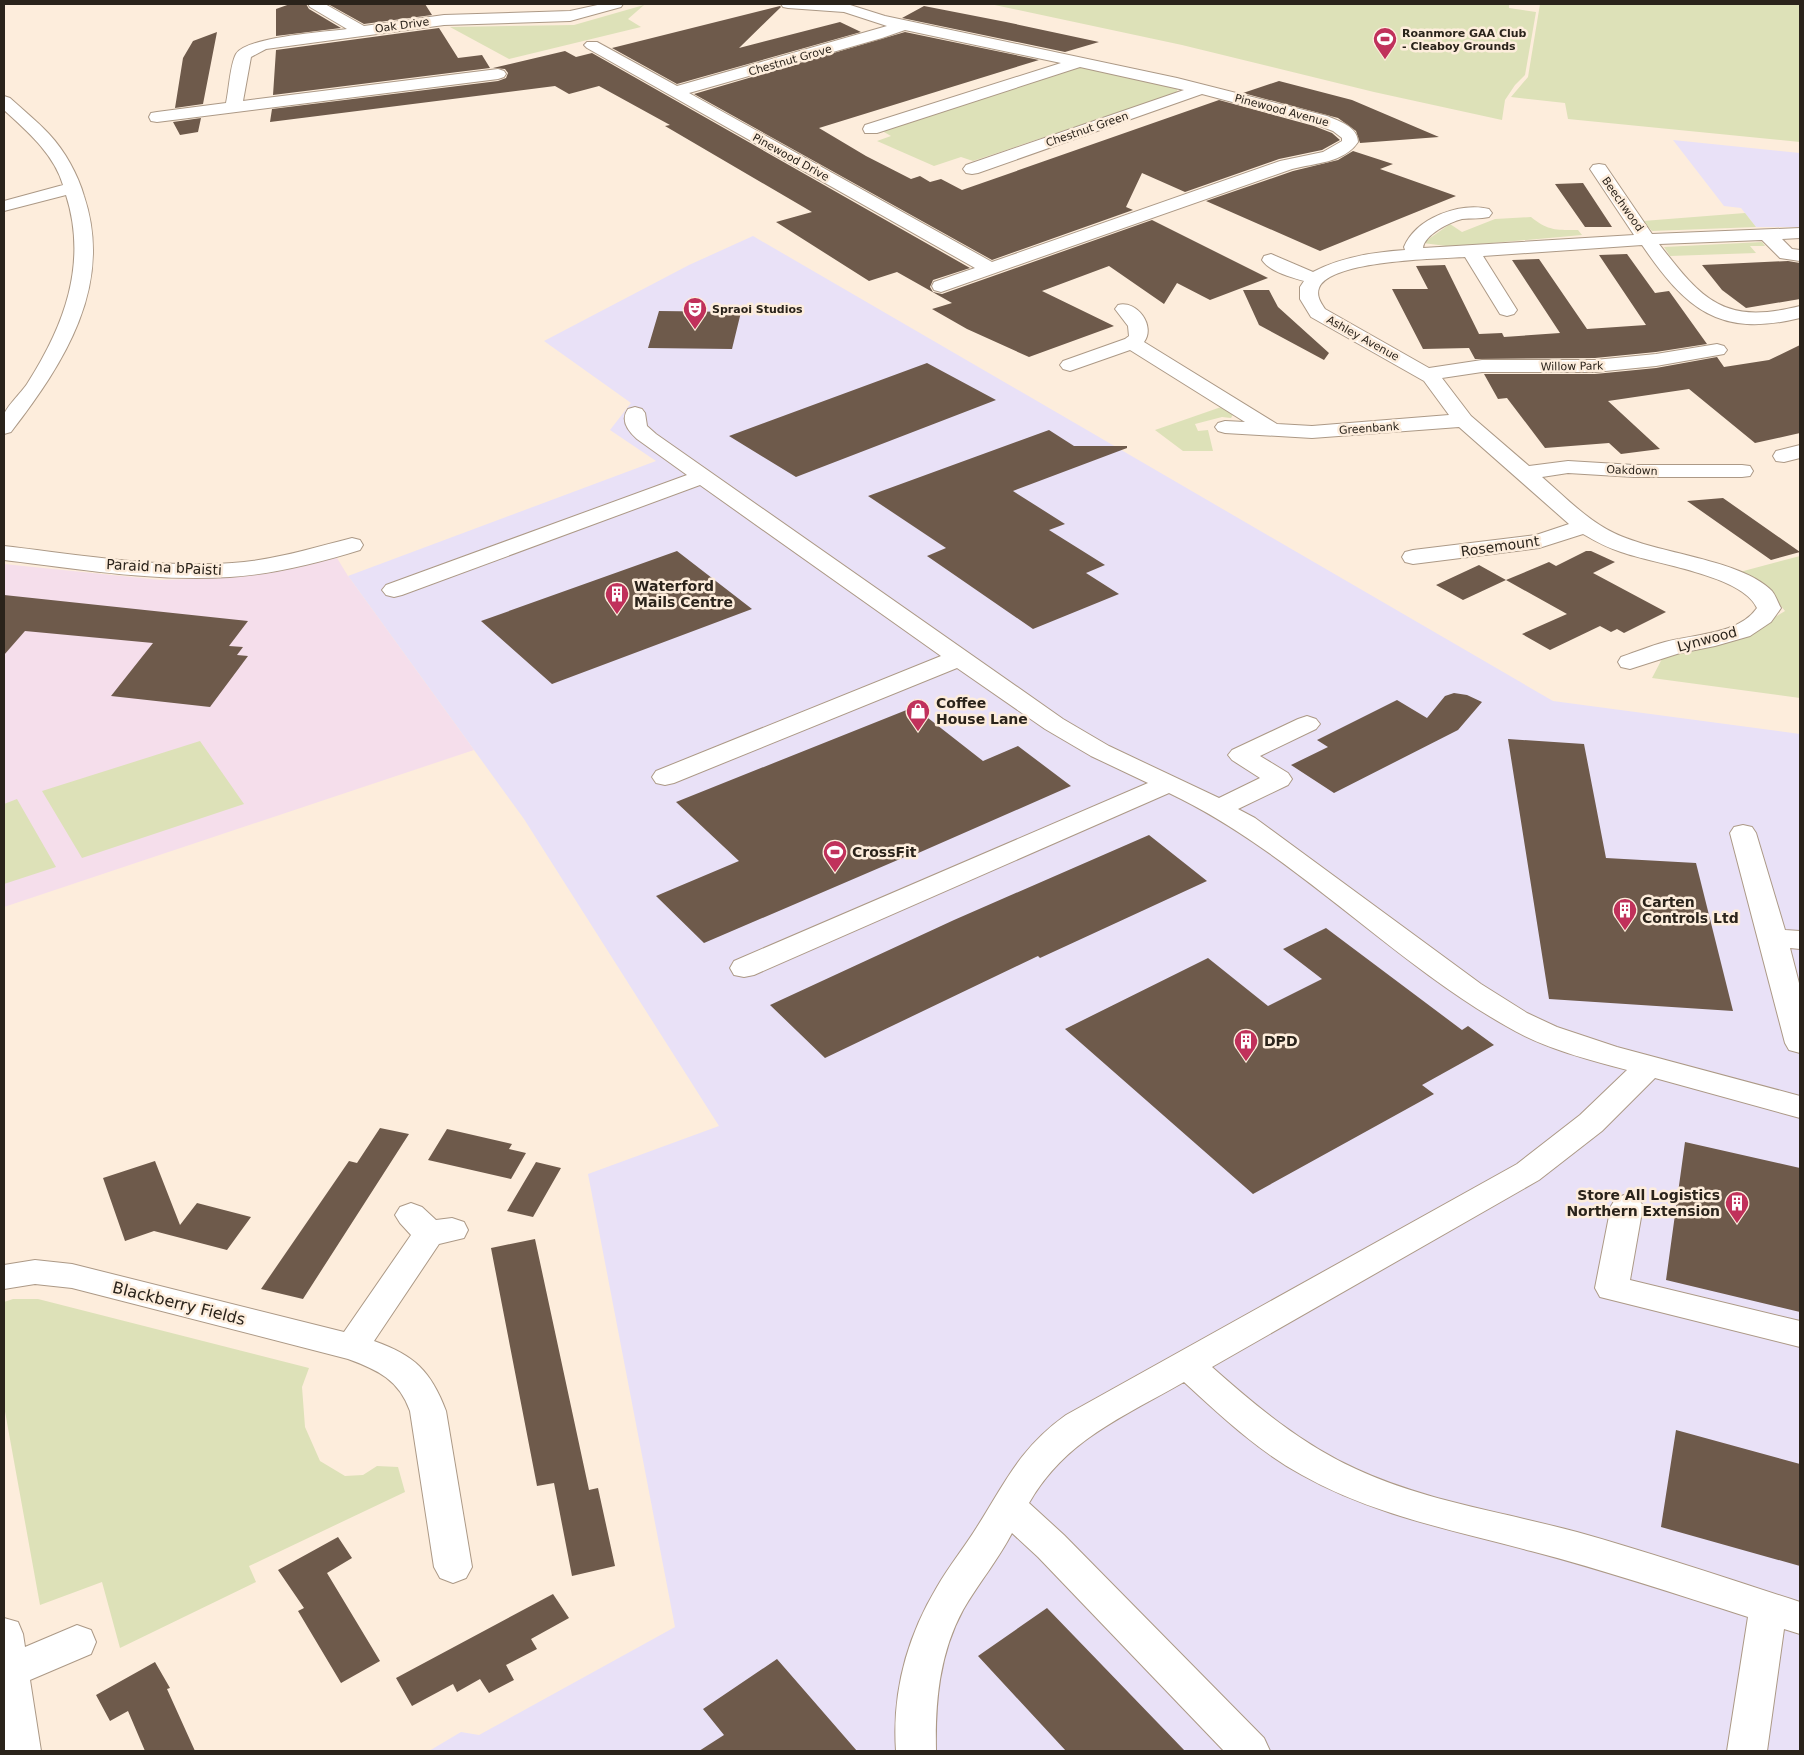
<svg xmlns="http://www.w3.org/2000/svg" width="1804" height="1755" viewBox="0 0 1804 1755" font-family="'DejaVu Sans',sans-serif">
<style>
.industrial{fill:#e9e1f7}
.education{fill:#f5deeb}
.green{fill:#dde1b8}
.building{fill:#6e5a4b}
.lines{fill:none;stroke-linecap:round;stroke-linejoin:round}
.minor-casing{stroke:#ac9986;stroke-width:2}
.minor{fill:#fff;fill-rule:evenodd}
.labels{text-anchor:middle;stroke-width:5;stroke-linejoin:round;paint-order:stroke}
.far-street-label{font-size:11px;fill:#2a231b;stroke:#fdeddc}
.far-poi-label{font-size:11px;font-weight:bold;fill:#2a231b;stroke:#fdeddc;text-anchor:start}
.street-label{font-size:14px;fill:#2a231b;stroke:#fdeddc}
.poi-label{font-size:14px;font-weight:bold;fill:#2a231b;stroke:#fdeddc;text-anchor:start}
.near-street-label{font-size:16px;fill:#2a231b;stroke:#fdeddc}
</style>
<rect width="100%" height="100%" fill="#fdeddc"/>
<path class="industrial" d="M 1673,140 L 1800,153 L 1800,227 L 1756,227 L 1741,208 L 1724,206 Z
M 753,236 L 1553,701 L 1800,734 L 1800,1751 L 429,1751 L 461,1732 L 479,1735 L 675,1627 L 588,1174 L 719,1126 L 524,819 L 348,576 L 656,461 L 610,430 L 631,403 L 544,341 L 689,265 Z"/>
<path class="education" d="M 337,558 L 348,576 L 474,750 L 4,907 L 4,564 L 161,580 L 222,578 Z"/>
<path class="green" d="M 990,4 L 1509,4 L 1509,8 L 1536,12 L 1525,75 L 1515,85 L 1505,100 L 1502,120 L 1374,92 L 1182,45 Z
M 1540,4 L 1800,4 L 1800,142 L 1568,119 L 1565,103 L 1511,97 L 1528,77 Z
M 644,5 L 628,19 L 641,27 L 509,59 L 450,27 L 574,25 Z
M 1083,65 L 1179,87 L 1176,93 L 973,161 L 961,157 L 934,166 L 877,141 L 891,136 L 884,132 L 884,127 Z
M 1745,213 L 1756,227 L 1652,231 L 1643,221 Z
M 1531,217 C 1548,231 1557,230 1578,230 L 1582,235 L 1469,245 L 1446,246 L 1423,243 L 1450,224 L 1462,232 L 1495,219 Z
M 1762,242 L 1765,246 L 1750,246 L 1756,253 L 1670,256 L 1664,247 Z
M 1224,406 L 1234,413 L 1231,418 L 1222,417 L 1195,424 L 1198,431 L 1208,430 L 1213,451 L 1183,451 L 1155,430 Z
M 1800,556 L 1800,698 L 1652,678 L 1664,655 L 1738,640 L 1785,611 L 1770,593 L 1736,573 Z
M 200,741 L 244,804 L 82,858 L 42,791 Z
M 17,799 L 56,867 L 4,884 L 4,804 Z
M 13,1299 L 38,1299 L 309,1368 L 302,1387 L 305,1427 L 320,1461 L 345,1476 L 363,1475 L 377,1466 L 398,1467 L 405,1492 L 249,1566 L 256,1582 L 120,1648 L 102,1582 L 40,1605 L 4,1406 L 4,1302 Z"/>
<path class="building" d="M 290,4 L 306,4 L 309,9 L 341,28 L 276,36 L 276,9 Z
M 328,4 L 425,4 L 432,15 L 364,24 Z
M 780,6 L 781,7 L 739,48 L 840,22 L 861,32 L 677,84 L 612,48 Z
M 924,6 L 1006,22 L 1099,42 L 1065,52 L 902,18 Z
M 439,28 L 458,58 L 482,55 L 490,68 L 273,95 L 276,50 Z
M 217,32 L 203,104 L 175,108 L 183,58 L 193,41 Z
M 905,32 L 1039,60 L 819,128 L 866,156 L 911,179 L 920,176 L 930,182 L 941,179 L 962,190 L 1219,100 L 1314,126 L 1332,133 L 1340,140 L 1322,150 L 1279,159 L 1185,192 L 1142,173 L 1126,207 L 1133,210 L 992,260 L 694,94 Z
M 565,51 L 576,57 L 592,53 L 970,268 L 933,280 L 930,287 L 933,292 L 942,294 L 1152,220 L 1268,278 L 1210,300 L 1177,283 L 1164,304 L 1109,266 L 1042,291 L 1114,326 L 1029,357 L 967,329 L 932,309 L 952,303 L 897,272 L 869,281 L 776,222 L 812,212 L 665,126 L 670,125 L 599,86 L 569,94 L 555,86 L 270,122 L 272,109 L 498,81 L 506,78 L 508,73 L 505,69 L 493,68 Z
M 1279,81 L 1352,100 L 1439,137 L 1360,143 L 1356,131 L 1338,118 L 1243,93 Z
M 201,118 L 198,132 L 180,135 L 173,122 Z
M 1353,151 L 1393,164 L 1380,169 L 1456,196 L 1320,251 L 1206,201 L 1293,171 L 1338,160 Z
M 1583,183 L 1612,227 L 1585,227 L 1555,184 Z
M 1627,254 L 1655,293 L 1669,291 L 1707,344 L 1656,352 L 1595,358 L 1475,359 L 1469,348 L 1423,349 L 1392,289 L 1428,289 L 1416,266 L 1445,265 L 1479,334 L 1502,333 L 1504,337 L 1560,333 L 1512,260 L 1539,259 L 1587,329 L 1646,325 L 1599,255 Z
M 1788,261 L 1800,263 L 1800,299 L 1746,308 L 1722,290 L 1702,265 Z
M 1243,290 L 1269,290 L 1278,307 L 1329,353 L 1324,360 L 1259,325 Z
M 659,311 L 741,312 L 732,349 L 648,348 Z
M 1800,345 L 1800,433 L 1755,443 L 1689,389 L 1608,401 L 1660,449 L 1621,454 L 1609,443 L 1545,448 L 1507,398 L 1498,399 L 1484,374 L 1595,374 L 1656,368 L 1717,357 L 1724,367 L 1769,360 Z
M 927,363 L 996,400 L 796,477 L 729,436 Z
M 1049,430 L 1074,446 L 1127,446 L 1127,448 L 1013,491 L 1065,524 L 1049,530 L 1105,565 L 1086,573 L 1119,594 L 1033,629 L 927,556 L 946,548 L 868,496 Z
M 1723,498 L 1800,552 L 1771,560 L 1687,501 Z
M 677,551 L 752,609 L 552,684 L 481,621 Z
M 1586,551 L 1591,551 L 1615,562 L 1593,573 L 1666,612 L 1624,633 L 1617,629 L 1611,632 L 1600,626 L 1550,650 L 1522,634 L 1567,614 L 1506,580 L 1463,600 L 1436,585 L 1479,565 L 1506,580 L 1549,562 L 1556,566 Z
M 4,595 L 248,621 L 229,646 L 243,647 L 237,655 L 248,656 L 210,707 L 111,696 L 153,643 L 25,631 L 4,655 Z
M 1454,693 L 1467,695 L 1482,702 L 1458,730 L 1334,793 L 1291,765 L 1328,747 L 1317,740 L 1397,700 L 1427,718 L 1445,696 Z
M 914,707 L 983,761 L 1018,746 L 1071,786 L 916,854 L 914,853 L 704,943 L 656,896 L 739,861 L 676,802 Z
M 1508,739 L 1584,744 L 1606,858 L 1696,863 L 1733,1011 L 1549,999 Z
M 1149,835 L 1207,881 L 1040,958 L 1038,956 L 825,1058 L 770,1005 L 954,920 Z
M 1326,928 L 1462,1030 L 1468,1026 L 1494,1045 L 1422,1085 L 1434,1094 L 1253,1194 L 1065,1029 L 1208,958 L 1268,1006 L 1322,979 L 1283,949 Z
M 380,1128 L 409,1134 L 303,1299 L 261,1289 L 349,1161 L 357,1163 Z
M 447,1129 L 512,1144 L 509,1149 L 526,1153 L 511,1179 L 428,1160 Z
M 1685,1142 L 1800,1168 L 1800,1312 L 1666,1280 Z
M 155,1161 L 180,1225 L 197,1203 L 251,1217 L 227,1250 L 154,1231 L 125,1241 L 103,1178 Z
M 536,1162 L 561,1168 L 533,1217 L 507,1211 Z
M 535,1239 L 589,1490 L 598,1488 L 615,1566 L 572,1576 L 554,1483 L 537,1486 L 491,1248 Z
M 1676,1430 L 1800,1464 L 1800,1566 L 1661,1527 Z
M 338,1537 L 352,1558 L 327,1573 L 380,1661 L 341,1683 L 298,1611 L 304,1608 L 278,1570 Z
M 553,1594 L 569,1618 L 531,1639 L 537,1649 L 506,1665 L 514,1680 L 489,1693 L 480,1679 L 457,1692 L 453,1684 L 412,1706 L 396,1678 Z
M 1047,1608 L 1185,1751 L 1066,1751 L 978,1656 Z
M 777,1659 L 857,1751 L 699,1751 L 724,1735 L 703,1709 Z
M 155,1662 L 170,1688 L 167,1689 L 195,1751 L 145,1751 L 128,1711 L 110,1721 L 96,1695 Z"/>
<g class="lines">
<g class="minor-casing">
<path id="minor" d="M 308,4 L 325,4 L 364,26 L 444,15 L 570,11 L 602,4 L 623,4 L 621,7 L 570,21 L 444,25 L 266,49 L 251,57 L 243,101 L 498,69 L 504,71 L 506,74 L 504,77 L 498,79 L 157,122 L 151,121 L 149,117 L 151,113 L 157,112 L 226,103 C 229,90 230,65 236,54 C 246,37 325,32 347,29 L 310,7 Z
M 781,4 L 847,4 L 885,16 L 1177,78 L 1327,116 C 1339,121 1358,127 1358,142 C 1344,163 1315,163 1292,169 L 941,292 L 934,290 L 932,286 L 934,282 L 975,268 L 587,48 L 584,45 L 587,42 L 597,42 L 677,86 L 887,26 L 844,12 L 788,8 L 783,7 ZM 905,30 L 1061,63 L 865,125 L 863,129 L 865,133 L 877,133 L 1080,67 L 1184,90 L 966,165 L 963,169 L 966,173 L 972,174 L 978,173 L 1202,94 L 1315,124 L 1333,131 L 1342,138 L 1342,141 L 1323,152 L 1280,161 L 992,262 L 689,93 L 882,38 Z
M 4,96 L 10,98 C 23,110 37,121 49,134 C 65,151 78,175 84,196 C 114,286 64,363 11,432 L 4,434 C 4,429 2,421 4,415 C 6,407 21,393 27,384 C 64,326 88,264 66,195 L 4,211 L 4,201 L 63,185 C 54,154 27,131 4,110 Z
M 1599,164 L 1605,165 L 1652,234 L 1800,228 L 1800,238 L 1782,239 L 1792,249 L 1800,250 L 1800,261 L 1780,258 L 1762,240 L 1659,244 C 1703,301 1724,325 1800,306 L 1800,318 C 1719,338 1686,309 1642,245 L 1483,256 L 1517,310 L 1514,314 L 1507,316 L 1500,314 L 1465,257 C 1438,259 1330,260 1319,288 C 1316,296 1321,303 1325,309 L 1429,368 L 1482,360 L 1595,360 L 1656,354 L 1717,344 L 1724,346 L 1727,350 L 1724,354 L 1656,366 L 1595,372 L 1482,372 L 1442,378 L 1471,416 L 1529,466 L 1568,461 L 1634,465 L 1742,465 L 1750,466 L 1753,471 L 1750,476 L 1742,477 L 1634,477 L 1568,473 L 1542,477 C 1565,497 1587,520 1614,533 C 1657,554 1741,559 1772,591 C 1776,596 1778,603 1781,608 L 1771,622 L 1750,636 L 1715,646 L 1680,653 L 1630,669 L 1621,667 L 1618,662 L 1621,657 C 1636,652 1650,646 1665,642 C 1694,634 1738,635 1757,608 C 1742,575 1654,564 1621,552 C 1608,548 1595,541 1583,534 L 1539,548 L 1413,564 L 1405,562 L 1402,557 L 1405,552 L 1413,550 L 1536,535 L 1569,524 L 1459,427 L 1312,438 L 1225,433 L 1218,431 L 1215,427 L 1218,423 L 1225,421 L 1245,422 L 1130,350 L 1070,371 L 1063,369 L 1060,365 L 1063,361 L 1125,339 L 1129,336 L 1128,326 L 1115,309 L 1118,305 C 1137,300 1156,326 1144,342 L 1277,424 L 1312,426 L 1449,415 L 1424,381 L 1311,317 L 1300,299 L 1300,287 L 1304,281 C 1291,277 1270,272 1262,260 L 1264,256 L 1271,254 L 1313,272 C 1341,257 1374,252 1405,250 L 1404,247 C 1416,218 1460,202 1489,209 L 1492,213 L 1489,217 C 1480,219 1471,218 1462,219 C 1450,222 1424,235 1423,248 L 1634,235 L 1590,169 L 1593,165 Z
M 635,407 L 642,409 L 645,413 L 647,426 L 656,434 L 1063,719 L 1109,746 L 1219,798 L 1260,778 L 1232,760 L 1228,755 L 1232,750 L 1298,719 L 1307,716 L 1316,719 L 1320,724 L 1316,729 L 1260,756 L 1288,773 L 1292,779 L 1288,785 L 1238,809 L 1255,818 L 1481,984 L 1527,1013 L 1557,1027 L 1617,1047 L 1800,1096 L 1800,1118 L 1655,1078 L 1602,1131 L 1539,1180 L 1212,1367 C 1256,1406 1301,1444 1356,1469 C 1425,1501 1503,1512 1577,1532 C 1652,1553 1726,1578 1800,1602 L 1800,1634 L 1784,1629 L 1767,1751 L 1727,1751 L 1748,1617 C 1676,1594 1604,1570 1531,1551 C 1453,1530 1373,1515 1302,1475 C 1258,1451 1221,1416 1184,1382 C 1123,1417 1065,1440 1029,1503 L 1064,1535 L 1264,1738 L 1270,1751 L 1224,1751 L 1038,1557 L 1012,1533 C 998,1560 978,1584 963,1610 C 939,1654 935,1703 936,1751 L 896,1751 C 892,1693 907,1637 937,1587 C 949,1566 964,1548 977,1527 C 1006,1481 1020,1448 1066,1415 L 1517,1164 L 1580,1115 L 1627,1070 C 1586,1059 1543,1048 1506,1026 C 1387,958 1293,852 1169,793 L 754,975 L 744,977 L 734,975 L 730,968 L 734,961 L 1148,783 L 1091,756 L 1045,729 L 957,668 L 674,783 L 665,785 L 656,783 L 652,777 L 656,771 L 941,656 L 700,485 L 402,595 L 394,597 L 386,595 L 382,590 L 386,585 L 687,475 L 637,439 C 628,431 620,420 628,409 Z
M 1800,445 L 1800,458 L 1784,462 L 1776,461 L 1773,456 L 1776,451 Z
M 352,538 L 360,540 L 363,545 L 360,550 C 318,563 275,574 230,577 C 155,582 79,569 4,560 L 4,546 C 83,555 164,570 244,562 C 281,558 316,547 352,538 Z
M 1743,825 L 1752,827 L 1756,833 L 1785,930 L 1800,931 L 1800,949 L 1790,948 L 1800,987 L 1800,1053 L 1789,1050 L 1785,1043 L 1730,833 L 1734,827 Z
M 1627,1194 L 1638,1198 L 1643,1206 L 1630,1280 L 1800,1321 L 1800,1347 L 1600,1297 L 1595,1288 L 1611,1206 L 1616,1198 Z
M 411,1203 L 422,1207 L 436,1220 L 452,1218 L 464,1222 L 468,1230 L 464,1238 L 439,1244 L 374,1341 C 414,1355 431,1371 446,1411 L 472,1567 L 466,1578 L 453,1583 L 440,1578 L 434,1567 L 410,1411 C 399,1380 378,1370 348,1359 L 72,1288 L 35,1284 L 4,1289 L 4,1265 L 35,1260 L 72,1264 L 344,1332 L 411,1235 L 400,1223 L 395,1215 L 400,1207 Z
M 4,1618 L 18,1622 L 23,1634 L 25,1647 L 77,1625 L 91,1630 L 96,1642 L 91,1654 L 30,1680 L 41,1751 L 4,1751 Z"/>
</g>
<use href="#minor" class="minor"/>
</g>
<defs>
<g id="stadium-pin" transform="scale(1.25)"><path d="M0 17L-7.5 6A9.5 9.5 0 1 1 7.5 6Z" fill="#c0315b" stroke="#fdeddc"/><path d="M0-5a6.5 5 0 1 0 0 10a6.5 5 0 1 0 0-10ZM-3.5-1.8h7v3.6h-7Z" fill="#fff"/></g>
<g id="theatre-pin" transform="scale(1.25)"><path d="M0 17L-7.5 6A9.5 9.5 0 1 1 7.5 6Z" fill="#c0315b" stroke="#fdeddc"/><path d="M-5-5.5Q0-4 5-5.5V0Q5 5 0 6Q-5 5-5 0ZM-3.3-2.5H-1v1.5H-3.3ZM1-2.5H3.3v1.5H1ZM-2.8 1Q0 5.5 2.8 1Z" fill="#fff"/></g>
<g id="building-pin" transform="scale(1.25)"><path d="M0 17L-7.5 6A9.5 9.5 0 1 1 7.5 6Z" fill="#c0315b" stroke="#fdeddc"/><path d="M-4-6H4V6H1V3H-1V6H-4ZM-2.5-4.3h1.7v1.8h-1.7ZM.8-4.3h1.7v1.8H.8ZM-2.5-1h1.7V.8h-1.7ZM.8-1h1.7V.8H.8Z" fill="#fff"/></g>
<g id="shop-pin" transform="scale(1.25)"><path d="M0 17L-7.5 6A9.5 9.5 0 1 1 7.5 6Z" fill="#c0315b" stroke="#fdeddc"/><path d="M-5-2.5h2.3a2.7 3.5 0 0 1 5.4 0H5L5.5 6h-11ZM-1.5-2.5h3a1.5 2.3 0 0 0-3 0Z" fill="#fff"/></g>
</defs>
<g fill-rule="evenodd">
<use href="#stadium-pin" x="1385" y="39"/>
<use href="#theatre-pin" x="695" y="309"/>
<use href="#building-pin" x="617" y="594"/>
<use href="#shop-pin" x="918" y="711"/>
<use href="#stadium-pin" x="835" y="852"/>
<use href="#building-pin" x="1625" y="910"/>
<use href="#building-pin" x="1246" y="1041"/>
<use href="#building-pin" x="1737" y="1203"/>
</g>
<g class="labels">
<g class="far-street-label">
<text transform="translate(402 25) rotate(-8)" y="4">Oak Drive</text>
<text transform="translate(790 60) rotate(-16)" y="4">Chestnut Grove</text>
<text transform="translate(1282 110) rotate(15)" y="4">Pinewood Avenue</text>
<text transform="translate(1087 129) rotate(-19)" y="4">Chestnut Green</text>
<text transform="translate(791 157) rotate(29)" y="4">Pinewood Drive</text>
<text transform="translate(1623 204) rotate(55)" y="4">Beechwood</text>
<text transform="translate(1363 338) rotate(29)" y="4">Ashley Avenue</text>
<text transform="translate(1572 366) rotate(-1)" y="4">Willow Park</text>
<text transform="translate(1369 428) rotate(-4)" y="4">Greenbank</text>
<text transform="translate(1632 470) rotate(2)" y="4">Oakdown</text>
</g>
<g class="far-poi-label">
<text x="1402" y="37">Roanmore GAA Club<tspan x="1402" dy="13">- Cleaboy Grounds</tspan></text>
<text x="712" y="313">Spraoi Studios</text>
</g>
<g class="street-label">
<text transform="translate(1500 546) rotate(-8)" y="5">Rosemount</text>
<text transform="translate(164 567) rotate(3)" y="5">Paraid na bPaisti</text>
<text transform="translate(1707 639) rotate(-15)" y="5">Lynwood</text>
</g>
<g class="poi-label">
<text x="634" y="591">Waterford<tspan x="634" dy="16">Mails Centre</tspan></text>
<text x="936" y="708">Coffee<tspan x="936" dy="16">House Lane</tspan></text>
<text x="852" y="857">CrossFit</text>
<text x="1642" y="907">Carten<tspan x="1642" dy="16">Controls Ltd</tspan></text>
<text x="1264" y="1046">DPD</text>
<text x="1720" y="1200" text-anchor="end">Store All Logistics<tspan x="1720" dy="16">Northern Extension</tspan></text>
</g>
<g class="near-street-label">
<text transform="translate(179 1303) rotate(14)" y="6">Blackberry Fields</text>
</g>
</g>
<rect width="1804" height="1755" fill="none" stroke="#2a231b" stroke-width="10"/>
</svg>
